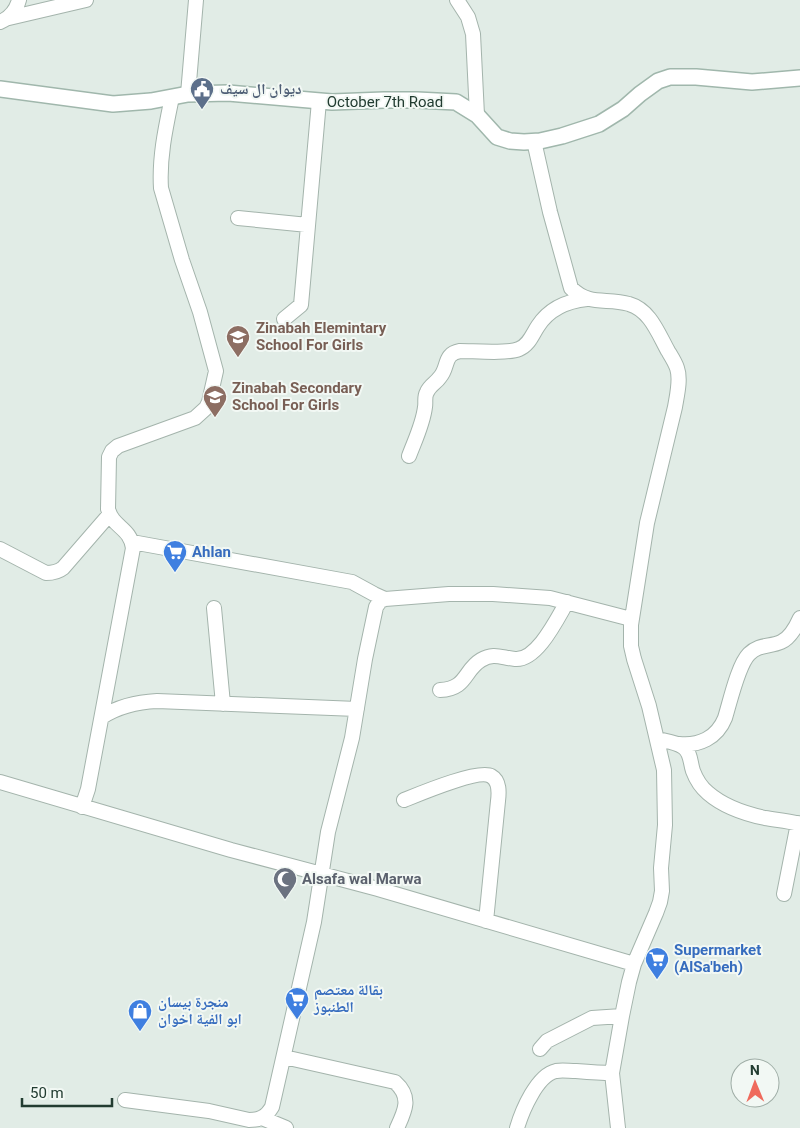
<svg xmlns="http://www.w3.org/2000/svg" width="800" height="1128" viewBox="0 0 800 1128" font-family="Roboto,'Noto Naskh Arabic',sans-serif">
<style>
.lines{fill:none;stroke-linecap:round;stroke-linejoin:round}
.street-casing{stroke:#a4b4ac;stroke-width:16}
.secondary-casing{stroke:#a0b7ac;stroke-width:18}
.street{stroke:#fff;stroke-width:14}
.secondary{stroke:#fff;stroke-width:15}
.labels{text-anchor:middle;stroke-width:4;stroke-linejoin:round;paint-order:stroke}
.service-label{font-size:15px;font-weight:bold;fill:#4e5e75;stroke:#f2f8f4;text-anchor:start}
.street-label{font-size:15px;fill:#223c31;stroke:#f2f8f4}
.education-label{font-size:15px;font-weight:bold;fill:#785e54;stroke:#f2f8f4;text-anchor:start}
.shop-label{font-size:15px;font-weight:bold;fill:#366cbe;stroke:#f2f8f4;text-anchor:start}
.worship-label{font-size:15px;font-weight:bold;fill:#5b616d;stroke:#f2f8f4;text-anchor:start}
</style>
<rect width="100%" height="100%" fill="#e1ece6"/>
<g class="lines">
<g class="street-casing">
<path id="street" d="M 457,0 L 468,17 L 473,34 L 477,115
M 9,18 L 86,0
M 0,22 C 10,18 16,11 19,0
M 188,94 L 196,0
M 534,141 L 550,212 L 571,288 C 590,307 607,297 629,304 C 650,310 658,333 668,351 C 671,356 675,362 677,368 C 681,379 677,395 675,407 L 647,523 L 631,625 L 631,646 L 634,659 L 649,706 L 664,770 L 665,825 L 661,868 L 662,891 L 660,902 L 656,913 L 634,964 L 629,982 L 622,1016 L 612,1073 L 618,1128
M 238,218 L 308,225
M 284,319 L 301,305 L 319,101
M 409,456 C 415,440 423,424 425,407 C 426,402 424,397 427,392 C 430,385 436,383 440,377 C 449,367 443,354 460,351 C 474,351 507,354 519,349 C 529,345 532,335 538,326 C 549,309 567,301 587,299
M 132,542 L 352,582 L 374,594 L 385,599
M 0,549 L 46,573 C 53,573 58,572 63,568 L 109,515
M 214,608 L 223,704
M 440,690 C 467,689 464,670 481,660 C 494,652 502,658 515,659 C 537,661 557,619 567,602
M 102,717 C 119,706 136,702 157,701 L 357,709
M 657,739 C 665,741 676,742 683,747 C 691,752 690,762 693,771 C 696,779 702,788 708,793 C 723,806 746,814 765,818 C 777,820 789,821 800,824
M 679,744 C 699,746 717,738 725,718 C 730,702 738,665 749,654 C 759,644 770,647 781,642 C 790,638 796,627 800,618
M 0,782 L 231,850 L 378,889 L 634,964
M 404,800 C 419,794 479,769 491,776 C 500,781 499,793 498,801 L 486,921
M 82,807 L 88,789 L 133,548 C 130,527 113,528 108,509 L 109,457 L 112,451 L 118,446 L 195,418 L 206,408 L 209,402 L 216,371 L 200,312 L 182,260 L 161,188 C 159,157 166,126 172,97
M 784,894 L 798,823
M 540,1049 L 547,1041 L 592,1018 L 622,1016
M 284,1057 L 395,1082 C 412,1097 405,1111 397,1128
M 125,1100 L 209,1111 L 249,1120 C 260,1120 266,1117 272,1107 L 314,922 L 328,832 L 352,738 L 365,659 L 376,607 L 380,601 L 385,599 L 449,594 L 493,594 L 550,598 L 631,619
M 262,1118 L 286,1128
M 517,1128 C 522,1111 537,1075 556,1071 C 562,1070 569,1071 576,1071 C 588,1072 600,1073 612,1073"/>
</g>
<g class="secondary-casing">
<path id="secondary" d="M 0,89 L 113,104 L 151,101 L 188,94 L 228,93 L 332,102 L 384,100 L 417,100 L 456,102 L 477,115 L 497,137 L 510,141 L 524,142 L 540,141 L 562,136 L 599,124 L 623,109 L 640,94 L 658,81 L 670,77 L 696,77 L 752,82 L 800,78"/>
</g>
<use href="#street" class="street"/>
<use href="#secondary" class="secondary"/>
</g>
<defs>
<g id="civic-pin" transform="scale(1.25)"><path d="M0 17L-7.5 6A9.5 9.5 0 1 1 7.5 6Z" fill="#5c6f8a" stroke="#f2f8f4"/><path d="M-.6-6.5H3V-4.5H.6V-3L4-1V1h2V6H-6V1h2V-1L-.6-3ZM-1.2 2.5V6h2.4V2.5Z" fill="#fff"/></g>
<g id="school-pin" transform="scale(1.25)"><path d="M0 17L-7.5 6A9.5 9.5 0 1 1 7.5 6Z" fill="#8d6e63" stroke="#f2f8f4"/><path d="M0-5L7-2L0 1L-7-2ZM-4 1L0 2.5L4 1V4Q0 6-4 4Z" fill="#fff"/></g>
<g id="supermarket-pin" transform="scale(1.25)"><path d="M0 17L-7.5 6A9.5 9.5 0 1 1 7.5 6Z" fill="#3f7fe0" stroke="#f2f8f4"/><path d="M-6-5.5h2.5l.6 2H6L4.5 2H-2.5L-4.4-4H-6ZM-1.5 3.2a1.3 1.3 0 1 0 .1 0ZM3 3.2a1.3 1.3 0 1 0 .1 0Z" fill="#fff"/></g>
<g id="mosque-pin" transform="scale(1.25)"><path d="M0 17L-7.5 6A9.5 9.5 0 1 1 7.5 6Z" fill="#6b7280" stroke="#f2f8f4"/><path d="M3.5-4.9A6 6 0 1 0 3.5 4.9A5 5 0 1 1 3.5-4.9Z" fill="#fff"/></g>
<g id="shop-pin" transform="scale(1.25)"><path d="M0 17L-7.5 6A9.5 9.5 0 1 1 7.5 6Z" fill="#3f7fe0" stroke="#f2f8f4"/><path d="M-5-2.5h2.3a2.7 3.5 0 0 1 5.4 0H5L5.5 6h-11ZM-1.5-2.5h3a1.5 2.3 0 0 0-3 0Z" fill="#fff"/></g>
</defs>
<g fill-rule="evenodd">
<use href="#civic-pin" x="202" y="89"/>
<use href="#school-pin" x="238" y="337"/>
<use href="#school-pin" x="215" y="397"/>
<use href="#supermarket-pin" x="175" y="552"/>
<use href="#mosque-pin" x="285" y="879"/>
<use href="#supermarket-pin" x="657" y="959"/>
<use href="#supermarket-pin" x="297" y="999"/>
<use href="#shop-pin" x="140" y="1011"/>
</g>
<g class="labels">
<g class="service-label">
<text x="220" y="94">ديوان ال سيف</text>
</g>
<g class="street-label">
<text x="385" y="107">October 7th Road</text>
</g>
<g class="education-label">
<text x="256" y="333">Zinabah Elemintary<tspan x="256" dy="17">School For Girls</tspan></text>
<text x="232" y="393">Zinabah Secondary<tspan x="232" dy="17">School For Girls</tspan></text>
</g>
<g class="shop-label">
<text x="192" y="557">Ahlan</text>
<text x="674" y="955">Supermarket<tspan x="674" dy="17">(AlSa'beh)</tspan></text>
<text x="314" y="995">بقالة معتصم<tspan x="314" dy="17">الطنبوز</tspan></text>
<text x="158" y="1007">منجرة بيسان<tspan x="158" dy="17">ابو الفية اخوان</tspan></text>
</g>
<g class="worship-label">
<text x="302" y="884">Alsafa wal Marwa</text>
</g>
</g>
<g transform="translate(755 1083) rotate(359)"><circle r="24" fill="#f2f8f4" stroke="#9fada6"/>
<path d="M0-4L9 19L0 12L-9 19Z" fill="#ef6a5c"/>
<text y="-8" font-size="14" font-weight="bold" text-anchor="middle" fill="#223c31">N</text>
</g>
<path d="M22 1098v8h90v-8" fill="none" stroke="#223c31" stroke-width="2.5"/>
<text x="30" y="1098" font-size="15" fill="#223c31" stroke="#f2f8f4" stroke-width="4" paint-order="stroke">50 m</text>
</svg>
